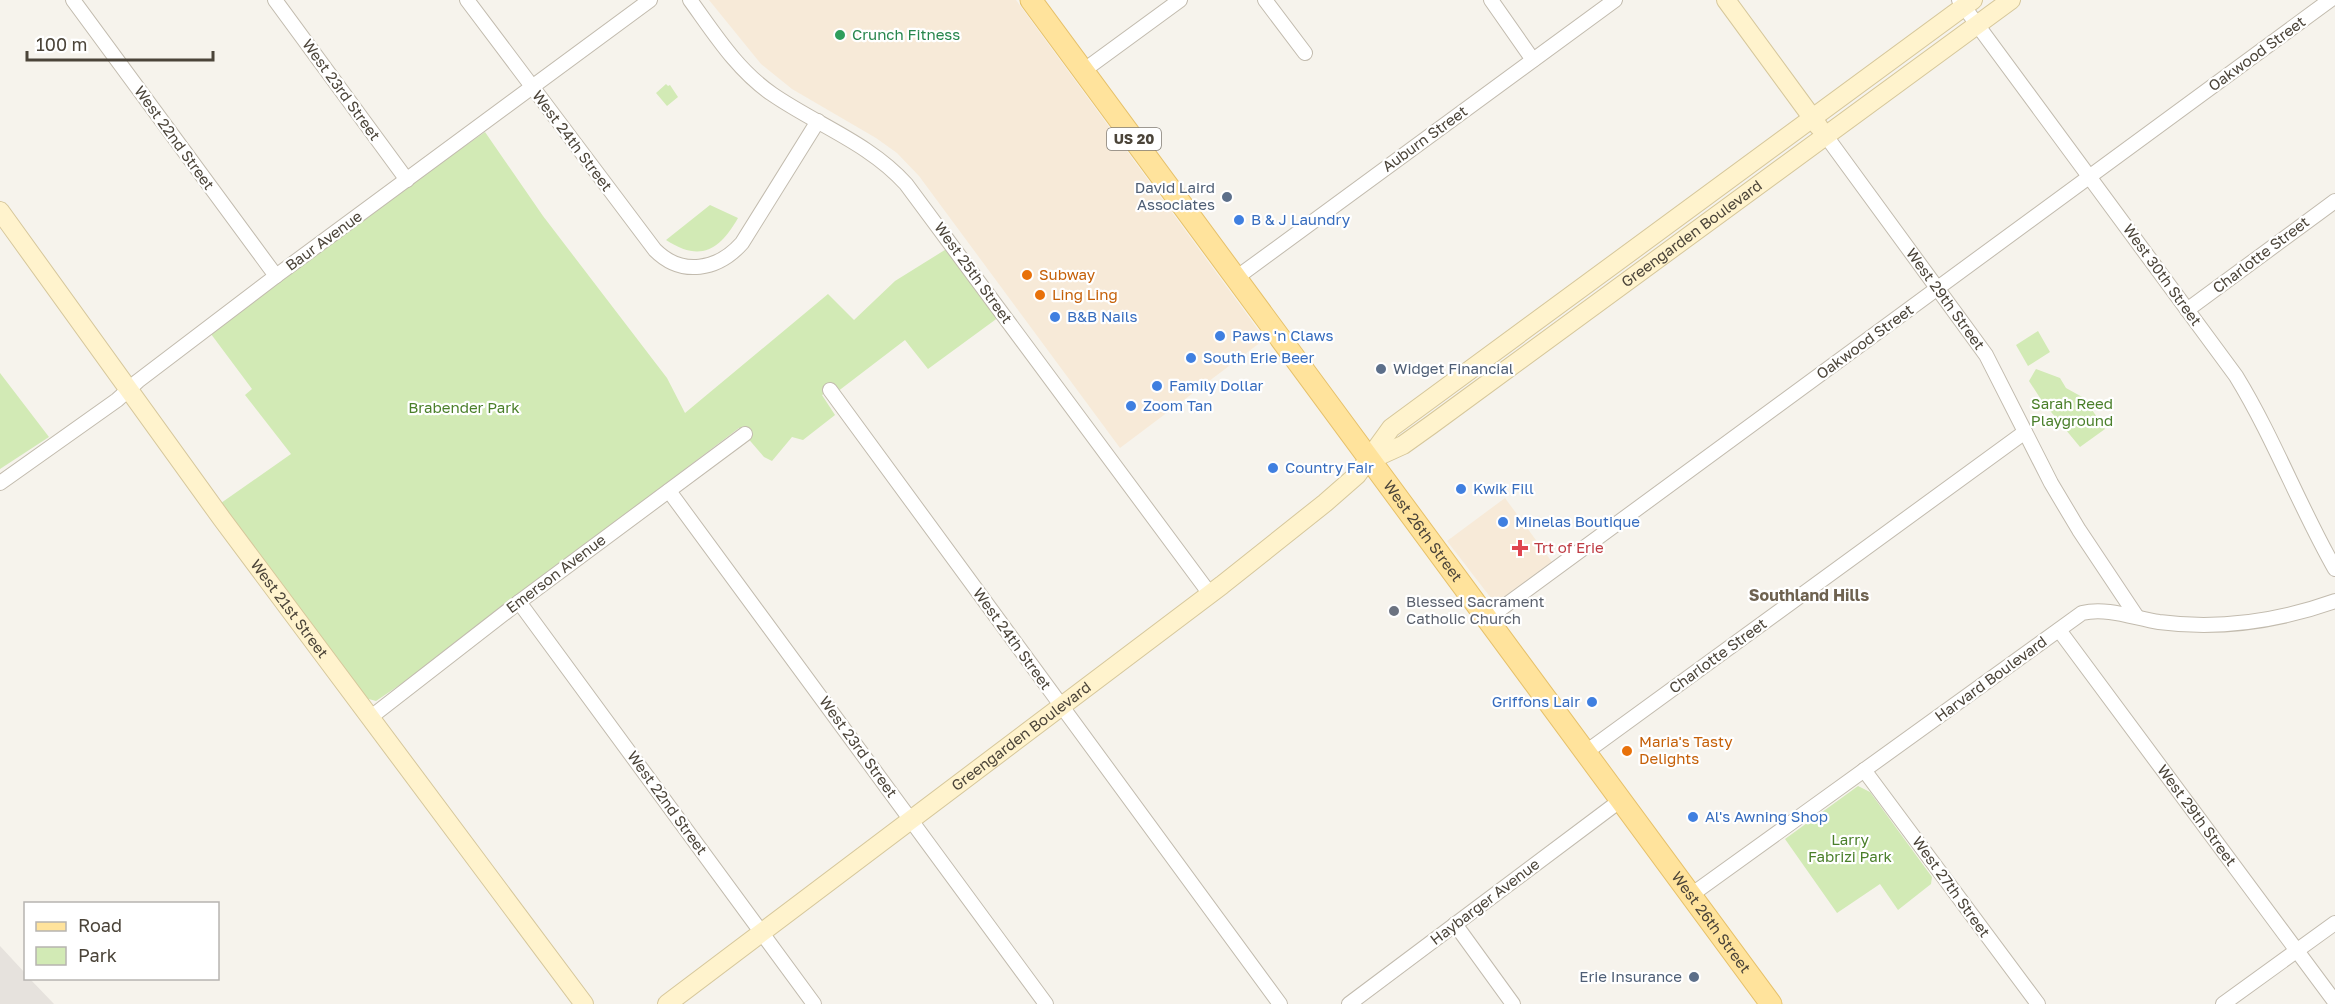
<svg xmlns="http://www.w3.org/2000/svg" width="2335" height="1004" viewBox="0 0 2335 1004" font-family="'Golos Text',sans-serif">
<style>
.commercial{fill:#f7ead8}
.industrial{fill:#e6e2dd}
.green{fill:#d2eab5}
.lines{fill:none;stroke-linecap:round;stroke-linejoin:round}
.street-casing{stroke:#c2bbae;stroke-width:16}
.secondary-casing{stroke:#d6c79b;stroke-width:20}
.primary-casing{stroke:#e6c16a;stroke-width:23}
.street{stroke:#fff;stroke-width:14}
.secondary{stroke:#fff3cd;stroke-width:18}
.primary{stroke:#ffe39c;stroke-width:21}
.leisure-dot{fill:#2e9e5b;stroke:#fff;stroke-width:2}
.service-dot{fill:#5c6f8a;stroke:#fff;stroke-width:2}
.shop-dot{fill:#3f7fe0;stroke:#fff;stroke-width:2}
.food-dot{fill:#e8710a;stroke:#fff;stroke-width:2}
.health-dot{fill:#e0444e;stroke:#fff;stroke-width:2}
.worship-dot{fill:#6b7280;stroke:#fff;stroke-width:2}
.labels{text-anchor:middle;stroke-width:4.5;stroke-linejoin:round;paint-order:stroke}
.shield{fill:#fff;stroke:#817c74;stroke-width:1.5}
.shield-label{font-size:14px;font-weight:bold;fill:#4b4439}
.leisure-label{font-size:15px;fill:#27864d;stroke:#fff;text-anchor:start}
.street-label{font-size:15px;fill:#4b4439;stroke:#fff}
.service-label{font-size:15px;fill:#4e5e75;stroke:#fff;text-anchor:end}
.shop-label{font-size:15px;fill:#366cbe;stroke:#fff;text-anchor:start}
.food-label{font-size:15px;fill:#c56008;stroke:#fff;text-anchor:start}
.park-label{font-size:15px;fill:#4a7f2a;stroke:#fff}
.health-label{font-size:15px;fill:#be3a42;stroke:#fff;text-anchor:start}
.worship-label{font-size:15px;fill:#5b616d;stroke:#fff;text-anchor:start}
.neighbourhood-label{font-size:16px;font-weight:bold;fill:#6e6250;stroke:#fff}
</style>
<rect width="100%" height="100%" fill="#f6f3ec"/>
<path class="commercial" d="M 709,0 L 1016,0 L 1265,339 L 1120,448 L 919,176 L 897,153 L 876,138 L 792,89 L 761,64 Z
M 1505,498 L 1552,562 L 1500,601 L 1494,602 L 1447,541 Z"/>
<path class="industrial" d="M 0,946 L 25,973 L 26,978 L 30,979 L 54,1004 L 0,1004 Z"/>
<path class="green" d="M 666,84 L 668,86 L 670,85 L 678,97 L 667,106 L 656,93 Z
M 485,132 L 543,216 L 667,378 L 685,413 L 828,294 L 854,320 L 895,281 L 948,248 L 999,317 L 928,369 L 905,340 L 837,392 L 830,390 L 822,395 L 835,415 L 803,440 L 792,437 L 772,461 L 764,457 L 739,428 L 407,680 L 376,701 L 365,698 L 221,503 L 291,454 L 245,395 L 252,389 L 211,334 L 334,237 Z
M 710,205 L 738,218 C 719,251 700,262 666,240 Z
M 2038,331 L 2050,352 L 2028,366 L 2016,345 Z
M 2036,369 L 2060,378 L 2066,388 L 2084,398 L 2105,429 L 2080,447 L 2042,401 L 2029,381 Z
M 0,373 L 49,437 L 0,469 Z
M 1858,786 L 1870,792 L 1932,877 L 1931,884 L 1898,910 L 1880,884 L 1837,913 L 1785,839 Z"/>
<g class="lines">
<g class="street-casing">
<g id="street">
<path d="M 73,0 L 276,276"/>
<path d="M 275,0 L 407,180"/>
<path d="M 467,0 L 655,250 C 682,277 718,270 742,243 L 818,121"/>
<path d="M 690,0 C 714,33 737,70 772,94 C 817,125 869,143 906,184 L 1210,594"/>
<path d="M 1265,0 L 1305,53"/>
<path d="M 1491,0 L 1533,60"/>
<path d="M 1959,0 L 2236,376 C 2274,438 2299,506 2335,569"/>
<path d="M 1083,71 L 1180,0"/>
<path id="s1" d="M 1826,136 L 1986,355 L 2051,483 L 2079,530 L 2137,617"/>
<path d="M 1236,278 L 1615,0"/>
<path d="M 2187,310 L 2335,201"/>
<path d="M 830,390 L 1280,1004"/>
<path d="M 0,483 L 117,400 L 138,381 L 276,276 L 650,0"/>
<path d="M 669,491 L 1046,1004"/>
<path d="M 519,602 L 814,1004"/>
<path d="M 1487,619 L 2330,0"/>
<path id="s2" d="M 2059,630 L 2335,1002"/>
<path d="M 371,717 L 519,602 L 745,434"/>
<path d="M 1586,752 L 2025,432"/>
<path d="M 1864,770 L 2038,1004"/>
<path d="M 1691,895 L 2082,613 C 2107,607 2134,618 2159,622 C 2219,630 2279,621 2335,601"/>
<path d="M 1455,924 L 1513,1004"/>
<path d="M 1349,1004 L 1621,800"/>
<path d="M 2223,1004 L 2335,923"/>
</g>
</g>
<g class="secondary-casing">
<g id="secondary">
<path d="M 1726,0 L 1819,127"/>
<path id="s3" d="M 0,211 L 222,519 L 584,1004"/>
<path id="s4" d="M 1370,460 L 1403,445 L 1431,425 L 2011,0"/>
<path id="s5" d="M 667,1004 L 1222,585 L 1325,503 L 1357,475 L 1391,428 L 1973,0"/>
</g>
</g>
<g class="primary-casing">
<g id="primary">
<path id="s6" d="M 1031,0 L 1771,1004"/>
</g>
</g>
<use href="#street" class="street"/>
<use href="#secondary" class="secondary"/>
<use href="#primary" class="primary"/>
</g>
<circle class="leisure-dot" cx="840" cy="35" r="6"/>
<g class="service-dot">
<circle cx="1227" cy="197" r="6"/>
<circle cx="1381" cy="369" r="6"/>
<circle cx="1694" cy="977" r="6"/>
</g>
<g class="shop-dot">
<circle cx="1239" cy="220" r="6"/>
<circle cx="1055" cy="317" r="6"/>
<circle cx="1220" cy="336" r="6"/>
<circle cx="1191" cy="358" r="6"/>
<circle cx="1157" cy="386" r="6"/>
<circle cx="1131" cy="406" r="6"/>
<circle cx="1273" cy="468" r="6"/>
<circle cx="1461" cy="489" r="6"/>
<circle cx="1503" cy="522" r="6"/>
<circle cx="1592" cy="702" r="6"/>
<circle cx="1693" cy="817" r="6"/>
</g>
<g class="food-dot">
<circle cx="1027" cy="275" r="6"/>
<circle cx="1040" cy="295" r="6"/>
<circle cx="1627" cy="751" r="6"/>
</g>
<path class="health-dot" d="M1517 539h6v6h6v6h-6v6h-6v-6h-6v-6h6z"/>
<circle class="worship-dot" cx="1394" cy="611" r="6"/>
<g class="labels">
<rect class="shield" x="1107" y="128" width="54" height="22" rx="4.5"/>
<g class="shield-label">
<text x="1134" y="144">US 20</text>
</g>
<g class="leisure-label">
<text x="852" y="40">Crunch Fitness</text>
</g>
<g class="street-label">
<text transform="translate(2257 54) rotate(-36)" y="5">Oakwood Street</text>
<text transform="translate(341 90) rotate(54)" y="5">West 23rd Street</text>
<text transform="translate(174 138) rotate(54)" y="5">West 22nd Street</text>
<text transform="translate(1425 139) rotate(-36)" y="5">Auburn Street</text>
<text transform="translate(572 141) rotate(53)" y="5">West 24th Street</text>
<text dy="5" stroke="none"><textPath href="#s4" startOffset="394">Greengarden Boulevard</textPath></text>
<text transform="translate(324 241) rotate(-36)" y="5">Baur Avenue</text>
<text transform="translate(2261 255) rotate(-37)" y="5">Charlotte Street</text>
<text transform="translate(973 273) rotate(54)" y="5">West 25th Street</text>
<text transform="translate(2162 275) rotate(54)" y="5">West 30th Street</text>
<text dy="5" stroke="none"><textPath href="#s1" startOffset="202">West 29th Street</textPath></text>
<text transform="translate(1865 342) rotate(-36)" y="5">Oakwood Street</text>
<text dy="5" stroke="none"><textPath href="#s6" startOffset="660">West 26th Street</textPath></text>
<text transform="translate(556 574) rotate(-37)" y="5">Emerson Avenue</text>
<text dy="5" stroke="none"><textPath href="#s3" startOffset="492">West 21st Street</textPath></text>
<text transform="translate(1012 639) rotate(54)" y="5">West 24th Street</text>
<text transform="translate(1718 656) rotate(-36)" y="5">Charlotte Street</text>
<text transform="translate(1991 679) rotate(-36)" y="5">Harvard Boulevard</text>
<text dy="5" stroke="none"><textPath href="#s5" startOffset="444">Greengarden Boulevard</textPath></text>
<text transform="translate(858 747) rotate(54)" y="5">West 23rd Street</text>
<text transform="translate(667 803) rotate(54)" y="5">West 22nd Street</text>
<text dy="5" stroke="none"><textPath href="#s2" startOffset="231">West 29th Street</textPath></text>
<text transform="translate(1951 887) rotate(54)" y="5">West 27th Street</text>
<text transform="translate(1485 902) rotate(-37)" y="5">Haybarger Avenue</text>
<text dy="5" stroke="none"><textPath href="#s6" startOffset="1146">West 26th Street</textPath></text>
</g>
<g class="service-label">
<text x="1215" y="193">David Laird<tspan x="1215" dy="17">Associates</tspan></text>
<text x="1393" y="374" text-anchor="start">Widget Financial</text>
<text x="1682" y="982">Erie Insurance</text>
</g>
<g class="shop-label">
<text x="1251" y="225">B &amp; J Laundry</text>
<text x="1067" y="322">B&amp;B Nails</text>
<text x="1232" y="341">Paws 'n Claws</text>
<text x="1203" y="363">South Erie Beer</text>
<text x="1169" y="391">Family Dollar</text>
<text x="1143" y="411">Zoom Tan</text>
<text x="1285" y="473">Country Fair</text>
<text x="1473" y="494">Kwik Fill</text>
<text x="1515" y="527">Minelas Boutique</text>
<text x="1580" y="707" text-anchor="end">Griffons Lair</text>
<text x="1705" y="822">Al's Awning Shop</text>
</g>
<g class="food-label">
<text x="1039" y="280">Subway</text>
<text x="1052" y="300">Ling Ling</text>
<text x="1639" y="747">Maria's Tasty<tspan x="1639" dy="17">Delights</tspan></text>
</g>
<g class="park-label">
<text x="2072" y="409">Sarah Reed<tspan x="2072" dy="17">Playground</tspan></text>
<text x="464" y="413">Brabender Park</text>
<text x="1850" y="845">Larry<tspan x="1850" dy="17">Fabrizi Park</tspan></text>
</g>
<g class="health-label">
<text x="1534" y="553">Trt of Erie</text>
</g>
<g class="worship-label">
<text x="1406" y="607">Blessed Sacrament<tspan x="1406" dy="17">Catholic Church</tspan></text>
</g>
<g class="neighbourhood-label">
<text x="1809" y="601">Southland Hills</text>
</g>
</g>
<rect x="24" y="902" width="195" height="78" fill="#ffffff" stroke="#b7b4b0" stroke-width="1.5"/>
<rect x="36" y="922" width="30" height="9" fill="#ffe39c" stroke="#b7b4b0" stroke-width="1.5"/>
<text x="78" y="932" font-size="18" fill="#4b4439">Road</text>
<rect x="36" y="947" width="30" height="18" fill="#d2eab5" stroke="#b7b4b0" stroke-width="1.5"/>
<text x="78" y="962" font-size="18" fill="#4b4439">Park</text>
<path d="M27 51v9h186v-9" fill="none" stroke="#4b4439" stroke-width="3"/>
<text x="36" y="51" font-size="18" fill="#4b4439" stroke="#ffffff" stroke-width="4.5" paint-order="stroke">100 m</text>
</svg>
